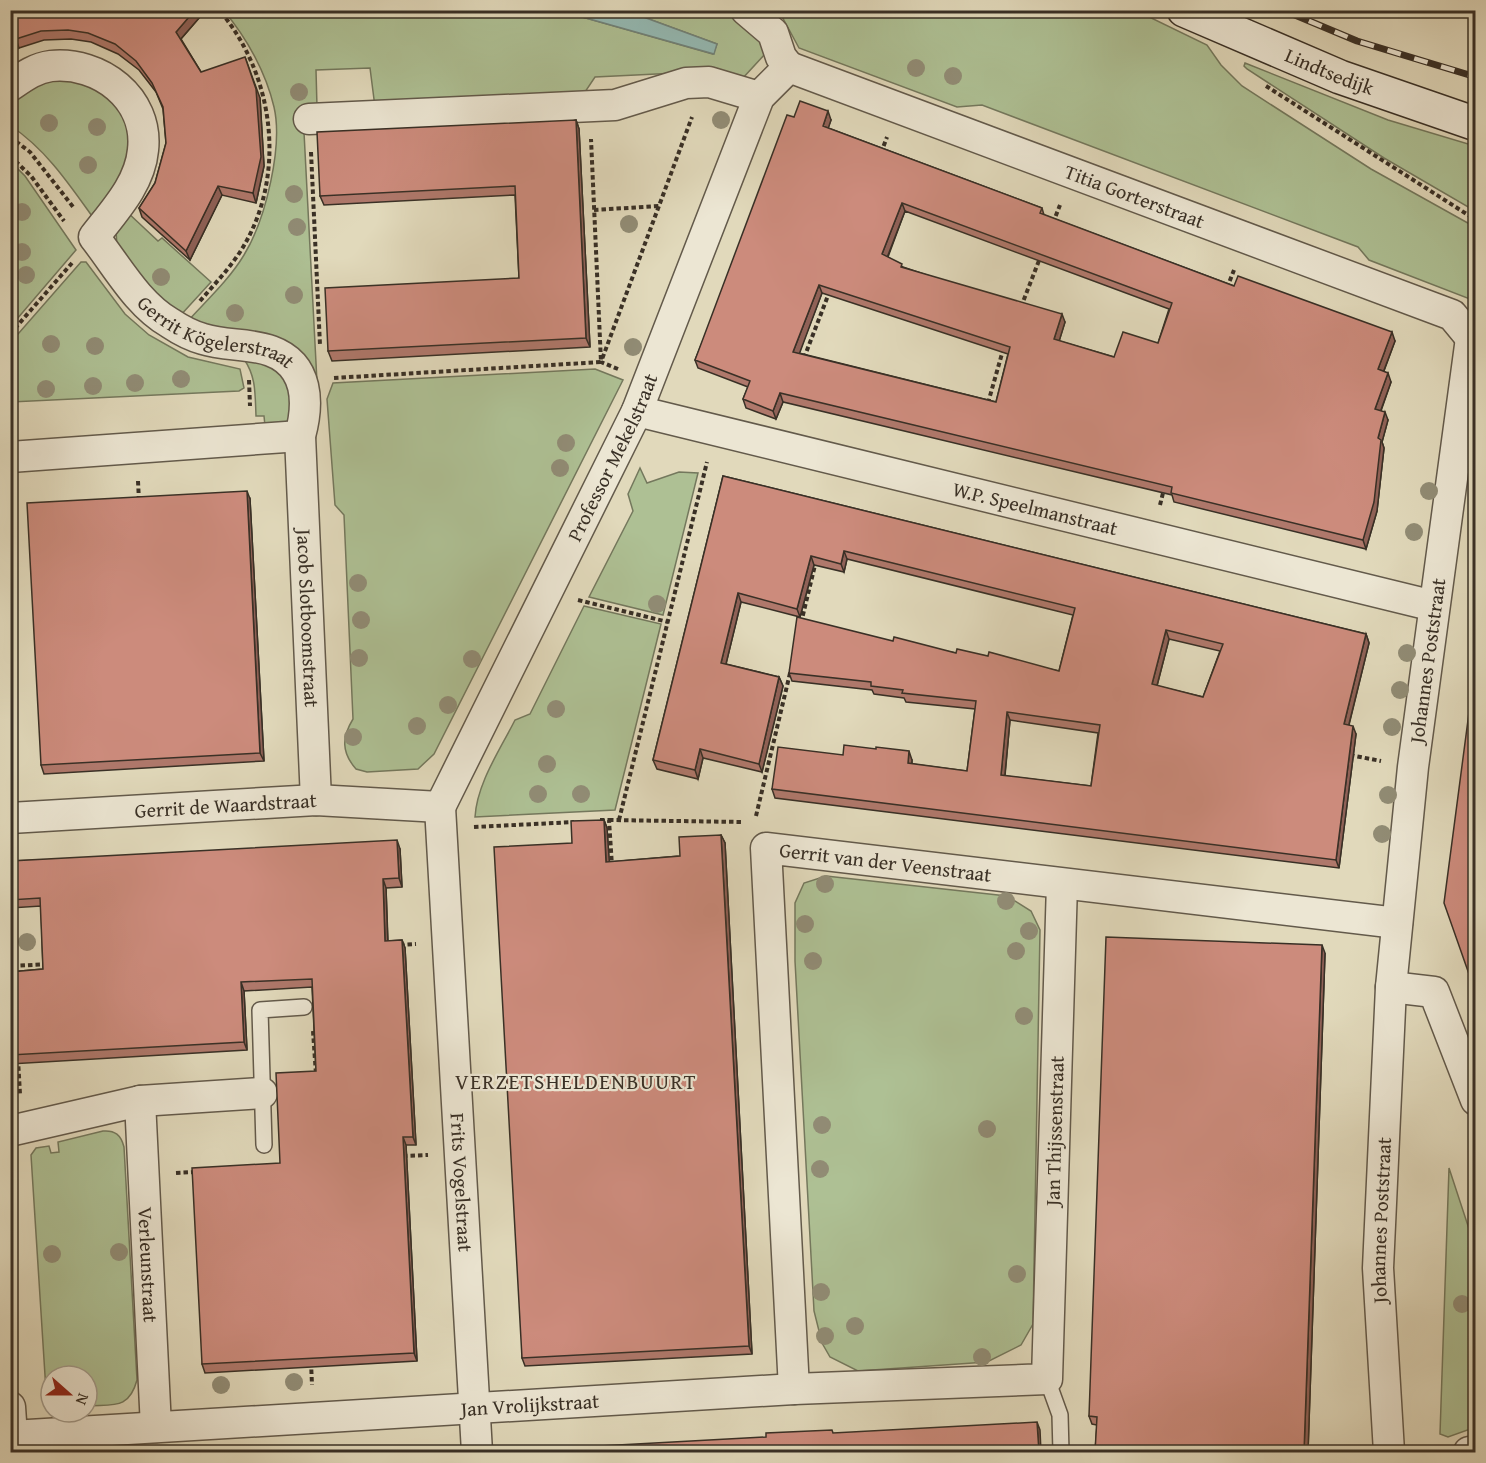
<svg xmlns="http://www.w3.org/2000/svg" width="1486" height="1463" viewBox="0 0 1486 1463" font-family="'Gentium Book Plus',serif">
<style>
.green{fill:#aec094;stroke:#74785d;stroke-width:1.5}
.water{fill:#94bab4;stroke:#70837b;stroke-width:1.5}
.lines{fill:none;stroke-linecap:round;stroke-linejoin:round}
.lane-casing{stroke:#635a4b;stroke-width:18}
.street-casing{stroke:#635a4b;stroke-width:33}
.secondary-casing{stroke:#393026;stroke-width:36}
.path{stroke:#393026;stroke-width:4;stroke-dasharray:4.5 3;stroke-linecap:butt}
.lane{stroke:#ece6d3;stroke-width:15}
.street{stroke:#ece6d3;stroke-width:30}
.secondary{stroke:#ece6d3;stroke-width:33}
.rail-casing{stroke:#393026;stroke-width:7}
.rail{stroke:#ece6d3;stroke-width:4.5;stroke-dasharray:14;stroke-linecap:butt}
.tree{fill:#918c75}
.wall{fill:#af786b;stroke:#393026;stroke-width:1.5;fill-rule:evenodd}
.shaded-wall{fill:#8f6157;stroke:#393026;stroke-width:1.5}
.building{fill:#cc8b7c;stroke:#393026;stroke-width:1.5;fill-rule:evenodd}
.labels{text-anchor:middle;stroke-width:4.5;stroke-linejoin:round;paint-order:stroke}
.street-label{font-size:20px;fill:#393026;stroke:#ece6d3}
.neighbourhood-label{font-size:21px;letter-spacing:1.5px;fill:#393026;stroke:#ece6d3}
</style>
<rect width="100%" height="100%" fill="#e1d9bb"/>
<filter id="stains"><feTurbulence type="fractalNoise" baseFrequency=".00333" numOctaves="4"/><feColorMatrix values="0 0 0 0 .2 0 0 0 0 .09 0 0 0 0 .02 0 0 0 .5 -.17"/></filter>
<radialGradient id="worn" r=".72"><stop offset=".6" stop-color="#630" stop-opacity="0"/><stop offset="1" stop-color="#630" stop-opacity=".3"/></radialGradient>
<path class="green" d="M 224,11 L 561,11 L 713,54 L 717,44 L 627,11 L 721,11 L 739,16 L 763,38 L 765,54 L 741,80 L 718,71 L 595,77 L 583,95 L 375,107 L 370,68 L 316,70 L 317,107 L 303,113 L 317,382 L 187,322 C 206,301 229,280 244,255 C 266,219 283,146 274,107 C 266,73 247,38 224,11 Z
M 779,11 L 1137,11 L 1207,45 L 1221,65 L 1242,86 L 1371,169 L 1475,227 L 1475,301 L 1369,260 L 1358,247 L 982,105 L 957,107 L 799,48 Z
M 1245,63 L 1388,120 L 1475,146 L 1475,211 L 1384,158 L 1247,69 L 1244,66 Z
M 83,77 L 125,110 L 132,160 L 97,223 C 71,187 48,151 11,126 L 10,98 L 38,78 Z
M 11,162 L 25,176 L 76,250 L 11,326 Z
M 126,211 L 158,241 L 162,238 L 211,282 L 179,317 L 170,311 L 117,247 L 116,230 Z
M 81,262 L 86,262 L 125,314 L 149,335 L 188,357 L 240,369 L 244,388 L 239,391 L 11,402 L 11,342 Z
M 244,359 L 284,369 L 298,421 L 265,426 L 264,416 L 256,416 C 255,392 256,377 244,359 Z
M 595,369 L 623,380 L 434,754 L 418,769 L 367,772 L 356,769 C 341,752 342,737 353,719 L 344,515 L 335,505 L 327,399 L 333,383 Z
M 640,468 L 647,483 L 679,472 L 698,473 L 663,615 L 589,597 L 633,511 L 628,494 Z
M 584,606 L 661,624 L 615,810 L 475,817 C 477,783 500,750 515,720 L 530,714 Z
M 826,876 L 1007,896 L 1031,911 L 1040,930 L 1033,1324 L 1021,1345 L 987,1362 L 858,1371 L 830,1357 L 822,1343 L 814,1311 L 795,961 L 795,903 L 804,883 Z
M 103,1131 C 115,1130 121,1135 124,1147 L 137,1380 C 129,1410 113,1404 87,1406 L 87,1376 L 51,1376 L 51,1401 L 46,1391 L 31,1155 L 36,1148 L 49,1146 L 51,1153 L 59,1152 L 58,1142 Z
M 1449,1168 L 1475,1247 L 1476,1427 L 1448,1437 L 1440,1434 Z"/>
<path class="water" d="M 561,11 L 627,11 L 717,44 L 714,54 Z"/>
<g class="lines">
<g class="lane-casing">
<path id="lane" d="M 264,1145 L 260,1010 L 304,1007
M 1047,1379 L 1060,1415 L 1061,1452"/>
</g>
<g class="street-casing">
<g id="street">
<path d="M 746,10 L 773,33 L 781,57 L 789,67"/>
<path id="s1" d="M 789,67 L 1452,315 L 1471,338"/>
<path id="s2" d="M 10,86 C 23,77 35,68 51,66 C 99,61 149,98 143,150 C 140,184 114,211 94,237 C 117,266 137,304 170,323 C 179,329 192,336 203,339 C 224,346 250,343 271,351 C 309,365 309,403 300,436 L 316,800"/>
<path d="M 309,119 L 615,105 L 686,83 L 709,82 L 759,97"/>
<path id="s3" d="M 637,411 L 1434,606"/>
<path d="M 10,457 L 300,436"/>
<path id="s4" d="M 440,807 L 637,411 L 759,97 L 789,67"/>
<path id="s5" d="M 440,807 L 477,1452"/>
<path id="s6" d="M 10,818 L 316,800 L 440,807"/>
<path d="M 1391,987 L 1434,992 L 1476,1100"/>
<path id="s7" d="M 140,1101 L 156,1427"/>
<path d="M 10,1131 L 140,1101 L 262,1093"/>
<path id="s8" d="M 794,1389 L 766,848 L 1397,923"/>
<path id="s9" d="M 10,1407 L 12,1436 L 794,1389 L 1047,1379 L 1062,884"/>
<path id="s10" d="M 1389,1452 L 1378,1268 L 1391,987 L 1413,767 L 1471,338"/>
<path d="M 1469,1452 L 1476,1451"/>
</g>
</g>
<g class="secondary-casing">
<g id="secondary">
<path id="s11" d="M 1184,10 L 1340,77 L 1476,124"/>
</g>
</g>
<path class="path" d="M 1266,86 L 1476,220
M 10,137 L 30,152 L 74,208
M 311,152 L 320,345
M 881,153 L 887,137
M 10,156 L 31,176 L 64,221
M 594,210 L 659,206
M 1053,223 L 1060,205
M 1227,288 L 1234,270
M 200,301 C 213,286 227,271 238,255 C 288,181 276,76 219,10
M 1021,307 L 1040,258
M 10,334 L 72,263
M 804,358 L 829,293
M 618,369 L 601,362 L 692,117
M 334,378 L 601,362 L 591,139
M 249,380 L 250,406
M 988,403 L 1003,350
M 138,481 L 139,501
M 1160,505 L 1164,489
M 578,600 L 668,622
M 801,623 L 816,561
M 1350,755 L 1381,761
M 756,816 L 791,669
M 600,820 L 609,820 L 612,866
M 609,820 L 743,822
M 619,820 L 707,462
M 474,827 L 574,822
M 10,930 L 13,977
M 400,945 L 416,944
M 13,966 L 48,964
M 313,1031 L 316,1075
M 18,1059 L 20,1094
M 403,1156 L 428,1155
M 176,1173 L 195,1172
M 311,1362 L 312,1385"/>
<use href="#lane" class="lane"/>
<use href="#street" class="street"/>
<use href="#secondary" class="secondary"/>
<g class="rail-casing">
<path id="rail" d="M 1283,10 L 1357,41 L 1476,77"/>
</g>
<use href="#rail" class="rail"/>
</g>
<g class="tree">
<circle cx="916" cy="68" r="9"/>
<circle cx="953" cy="76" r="9"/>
<circle cx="299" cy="92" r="9"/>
<circle cx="721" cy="120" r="9"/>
<circle cx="49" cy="123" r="9"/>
<circle cx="97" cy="127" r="9"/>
<circle cx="88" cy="165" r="9"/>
<circle cx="294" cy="194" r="9"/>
<circle cx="22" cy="212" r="9"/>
<circle cx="629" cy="224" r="9"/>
<circle cx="297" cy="227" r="9"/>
<circle cx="22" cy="252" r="9"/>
<circle cx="26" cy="275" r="9"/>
<circle cx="161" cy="277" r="9"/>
<circle cx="294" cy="295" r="9"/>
<circle cx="235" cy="313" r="9"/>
<circle cx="51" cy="344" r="9"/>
<circle cx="95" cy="346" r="9"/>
<circle cx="633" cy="347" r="9"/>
<circle cx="181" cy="379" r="9"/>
<circle cx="135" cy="383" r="9"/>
<circle cx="93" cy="386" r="9"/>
<circle cx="46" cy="389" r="9"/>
<circle cx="566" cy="443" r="9"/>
<circle cx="560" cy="468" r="9"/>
<circle cx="1429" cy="491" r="9"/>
<circle cx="1414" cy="532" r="9"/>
<circle cx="358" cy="583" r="9"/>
<circle cx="657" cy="604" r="9"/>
<circle cx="361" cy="620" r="9"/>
<circle cx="1407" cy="653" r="9"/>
<circle cx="359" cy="658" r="9"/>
<circle cx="472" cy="659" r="9"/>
<circle cx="1400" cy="690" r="9"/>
<circle cx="448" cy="705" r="9"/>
<circle cx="556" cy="709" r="9"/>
<circle cx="417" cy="726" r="9"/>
<circle cx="1392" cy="727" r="9"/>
<circle cx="353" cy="737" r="9"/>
<circle cx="547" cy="764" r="9"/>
<circle cx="538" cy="794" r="9"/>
<circle cx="581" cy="794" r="9"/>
<circle cx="1388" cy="795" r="9"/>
<circle cx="1382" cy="834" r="9"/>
<circle cx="825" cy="884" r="9"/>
<circle cx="1006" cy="901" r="9"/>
<circle cx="805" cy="924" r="9"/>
<circle cx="1029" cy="931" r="9"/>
<circle cx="27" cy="942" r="9"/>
<circle cx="1016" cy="951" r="9"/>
<circle cx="813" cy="961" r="9"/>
<circle cx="1024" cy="1016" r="9"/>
<circle cx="822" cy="1125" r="9"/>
<circle cx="987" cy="1129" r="9"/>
<circle cx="820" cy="1169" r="9"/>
<circle cx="119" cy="1252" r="9"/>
<circle cx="52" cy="1254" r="9"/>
<circle cx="1017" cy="1274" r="9"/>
<circle cx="821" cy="1292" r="9"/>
<circle cx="1462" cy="1304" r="9"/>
<circle cx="855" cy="1326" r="9"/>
<circle cx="825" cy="1336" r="9"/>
<circle cx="982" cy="1357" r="9"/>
<circle cx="294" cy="1382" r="9"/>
<circle cx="221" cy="1385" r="9"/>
</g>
<path class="wall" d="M 10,10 L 206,10 L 181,39 L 201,72 L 260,98 L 264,166 L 256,203 L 222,195 L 190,260 L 142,217 L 139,208 L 155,183 L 166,143 L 163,109 L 156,92 L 139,70 L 118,54 L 91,42 L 71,39 L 44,40 L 19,48 L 10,54 Z
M 1451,10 L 1476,10 L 1476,18 Z
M 794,117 L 831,120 L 828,128 L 1042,208 L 1044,215 L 1234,286 L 1395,341 L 1384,371 L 1391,382 L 1381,411 L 1388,420 L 1382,442 L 1384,448 L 1377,511 L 1366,549 L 1174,502 L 1172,495 L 783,402 L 776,419 L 746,408 L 743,399 L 748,387 L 698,368 L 695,360 ZM 905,211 L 1169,309 L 1158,343 L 1114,357 L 1059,341 L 1065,322 L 903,267 L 888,257 ZM 822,293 L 1008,354 L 996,402 L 799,353 Z
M 576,120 L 579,129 L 590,347 L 332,361 L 328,351 L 519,278 L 515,195 L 324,205 L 320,196 Z
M 723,476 L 1366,634 L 1369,643 L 1349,725 L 1356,734 L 1339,868 L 775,798 L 772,789 L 843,755 L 912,760 L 912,764 L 967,771 L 975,709 L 906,702 L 904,698 L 874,694 L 872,690 L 792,681 L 789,673 L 893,641 L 956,653 L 988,656 L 1059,671 L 1073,615 L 847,559 L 844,572 L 814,565 L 800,617 L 741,602 L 726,664 L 779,677 L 783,686 L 762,772 L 703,758 L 698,779 L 657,769 L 653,760 ZM 1169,639 L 1220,651 L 1203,697 L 1157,686 ZM 1010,720 L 1098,733 L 1091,786 L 1005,776 Z
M 250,499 L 264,761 L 44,774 L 41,765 Z
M 604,820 L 607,828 L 609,862 L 680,856 L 721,835 L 725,843 L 752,1354 L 525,1366 L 522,1358 L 572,843 Z
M 400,849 L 402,887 L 386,888 L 388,941 L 402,940 L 405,948 L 416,1145 L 406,1145 L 417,1361 L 205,1373 L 202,1364 L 316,1071 L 312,987 L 244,991 L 247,1050 L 10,1064 L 10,972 L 43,969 L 41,906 L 10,908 L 10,861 Z
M 1325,953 L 1308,1452 L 1095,1452 L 1097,1425 L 1092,1424 L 1089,1416 Z"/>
<path class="shaded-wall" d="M 195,10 L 206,10 L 179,41 L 176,32 Z
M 16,39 L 19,48 L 10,54 L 10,42 Z
M 245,57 L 260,98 L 264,166 L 256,203 L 253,193 Z
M 828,111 L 831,120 L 826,135 L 823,126 Z
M 576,120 L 579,129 L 590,347 L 586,338 Z
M 218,186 L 222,195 L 190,260 L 186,251 Z
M 902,203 L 905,211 L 885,263 L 882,254 Z
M 819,285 L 822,293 L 797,360 L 793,352 Z
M 1062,314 L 1065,322 L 1057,348 L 1054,339 Z
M 1392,332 L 1395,341 L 1381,378 L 1378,369 Z
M 1388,373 L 1391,382 L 1378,418 L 1375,409 Z
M 780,393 L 783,402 L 776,419 L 773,411 Z
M 1385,412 L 1388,420 L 1382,442 L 1384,448 L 1377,511 L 1366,549 L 1363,540 L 1378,438 Z
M 247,491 L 250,499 L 264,761 L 260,753 Z
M 844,551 L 847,559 L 844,572 L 841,564 Z
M 811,556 L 814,565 L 800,617 L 797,609 Z
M 738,593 L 741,602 L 724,672 L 721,663 Z
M 1166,630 L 1169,639 L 1155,693 L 1152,684 Z
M 1366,634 L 1369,643 L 1347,732 L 1344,724 Z
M 779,677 L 783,686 L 762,772 L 759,764 Z
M 1007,712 L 1010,720 L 1004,784 L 1001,775 Z
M 1353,726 L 1356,734 L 1339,868 L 1336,860 Z
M 700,749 L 703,758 L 698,779 L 695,770 Z
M 909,751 L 912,760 L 911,772 L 908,763 Z
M 604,820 L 607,828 L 610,871 L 606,862 Z
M 721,835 L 725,843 L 752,1354 L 749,1346 Z
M 397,840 L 400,849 L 402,887 L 399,878 Z
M 383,879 L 386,888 L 388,949 L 385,941 Z
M 402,940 L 405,948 L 416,1145 L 413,1137 Z
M 1322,945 L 1325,953 L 1308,1452 L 1304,1452 Z
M 241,982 L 244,991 L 247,1050 L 244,1042 Z
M 403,1137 L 406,1145 L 417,1361 L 414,1353 Z
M 1037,1422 L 1040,1430 L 1041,1452 L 1039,1452 Z"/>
<path class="building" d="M 10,10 L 195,10 L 176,32 L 201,72 L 245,57 L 256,89 L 261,157 L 253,193 L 218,186 L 186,251 L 139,208 L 155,183 L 166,143 L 163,107 L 152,83 L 136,61 L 115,44 L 88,33 L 68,30 L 41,31 L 16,39 L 10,42 Z
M 800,101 L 828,111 L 823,126 L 1042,208 L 1040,213 L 1234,286 L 1238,276 L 1392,332 L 1378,369 L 1388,373 L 1375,409 L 1385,412 L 1378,438 L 1381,440 L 1374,502 L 1363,540 L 1171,493 L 1172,487 L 780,393 L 773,411 L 743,399 L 750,381 L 695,360 L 787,115 L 794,117 ZM 902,203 L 1172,303 L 1158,343 L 1123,332 L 1114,357 L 1054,339 L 1062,314 L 901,267 L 902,264 L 882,254 ZM 819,285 L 1010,347 L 996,402 L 793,352 Z
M 576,120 L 586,338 L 328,351 L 325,288 L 519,278 L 515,186 L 320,196 L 317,132 Z
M 723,476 L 1366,634 L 1344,724 L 1353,726 L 1336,860 L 772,789 L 778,747 L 843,755 L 844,745 L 876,749 L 876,747 L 909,751 L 908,763 L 967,771 L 976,701 L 902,693 L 903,690 L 871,686 L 871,682 L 789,673 L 797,617 L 893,641 L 894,637 L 956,653 L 957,649 L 988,656 L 989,652 L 1059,671 L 1075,608 L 844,551 L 841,564 L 811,556 L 797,609 L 738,593 L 721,663 L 779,677 L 759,764 L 700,749 L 695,770 L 653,760 ZM 1166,630 L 1223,644 L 1203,697 L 1152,684 ZM 1007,712 L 1100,725 L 1091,786 L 1001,775 Z
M 247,491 L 260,753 L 41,765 L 27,503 Z
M 1476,659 L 1476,994 L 1444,903 Z
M 604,820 L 606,862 L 680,856 L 679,837 L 721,835 L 749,1346 L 522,1358 L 494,847 L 572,843 L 571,821 Z
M 397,840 L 399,878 L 383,879 L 385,941 L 402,940 L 413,1137 L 403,1137 L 414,1353 L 202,1364 L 192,1168 L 280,1163 L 276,1073 L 316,1071 L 312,979 L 241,982 L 244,1042 L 10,1055 L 10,972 L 43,969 L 40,898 L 10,900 L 10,861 Z
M 1106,937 L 1322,945 L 1304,1452 L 1095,1452 L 1097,1417 L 1089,1416 Z
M 1037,1422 L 1039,1452 L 527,1452 L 527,1450 L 766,1437 L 766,1433 L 832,1430 L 833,1433 Z"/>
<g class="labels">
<g class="street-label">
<text dy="7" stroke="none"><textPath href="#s11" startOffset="158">Lindtsedijk</textPath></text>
<text dy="7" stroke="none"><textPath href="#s1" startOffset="369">Titia Gorterstraat</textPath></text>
<text dy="7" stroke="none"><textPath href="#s2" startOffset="452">Gerrit Kögelerstraat</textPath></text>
<text dy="7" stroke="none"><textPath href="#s4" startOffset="390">Professor Mekelstraat</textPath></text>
<text dy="7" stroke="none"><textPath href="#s3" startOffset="410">W.P. Speelmanstraat</textPath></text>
<text dy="7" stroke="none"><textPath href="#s2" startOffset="794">Jacob Slotboomstraat</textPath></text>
<text dy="7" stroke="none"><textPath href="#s10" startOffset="794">Johannes Poststraat</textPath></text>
<text dy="7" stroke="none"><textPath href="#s6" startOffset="216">Gerrit de Waardstraat</textPath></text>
<text dy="7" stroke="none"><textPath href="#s8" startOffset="662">Gerrit van der Veenstraat</textPath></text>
<text dy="7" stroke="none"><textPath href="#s9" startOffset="1314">Jan Thijssenstraat</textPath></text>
<text dy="7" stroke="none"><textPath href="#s5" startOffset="376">Frits Vogelstraat</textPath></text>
<text dy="7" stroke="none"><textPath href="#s10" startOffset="232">Johannes Poststraat</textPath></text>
<text dy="7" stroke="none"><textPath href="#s7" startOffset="164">Verleunstraat</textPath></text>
<text dy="7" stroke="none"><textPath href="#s9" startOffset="548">Jan Vrolijkstraat</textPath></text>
</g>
<g class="neighbourhood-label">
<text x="576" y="1089">VERZETSHELDENBUURT</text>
</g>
</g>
<rect width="1486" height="1463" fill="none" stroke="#e1d9bb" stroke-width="36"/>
<rect x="12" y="12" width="1462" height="1439" fill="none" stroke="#393026" stroke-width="3"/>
<rect x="18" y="18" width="1450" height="1427" fill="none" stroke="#393026" stroke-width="1.5"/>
<g transform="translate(69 1394) rotate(111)"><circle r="28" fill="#ece6d3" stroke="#a49d8e" stroke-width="1.5"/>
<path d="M0-4.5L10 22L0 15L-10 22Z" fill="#8f2418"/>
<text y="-9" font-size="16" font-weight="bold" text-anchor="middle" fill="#393026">N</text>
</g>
<rect width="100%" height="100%" filter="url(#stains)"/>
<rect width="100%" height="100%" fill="url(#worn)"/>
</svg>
